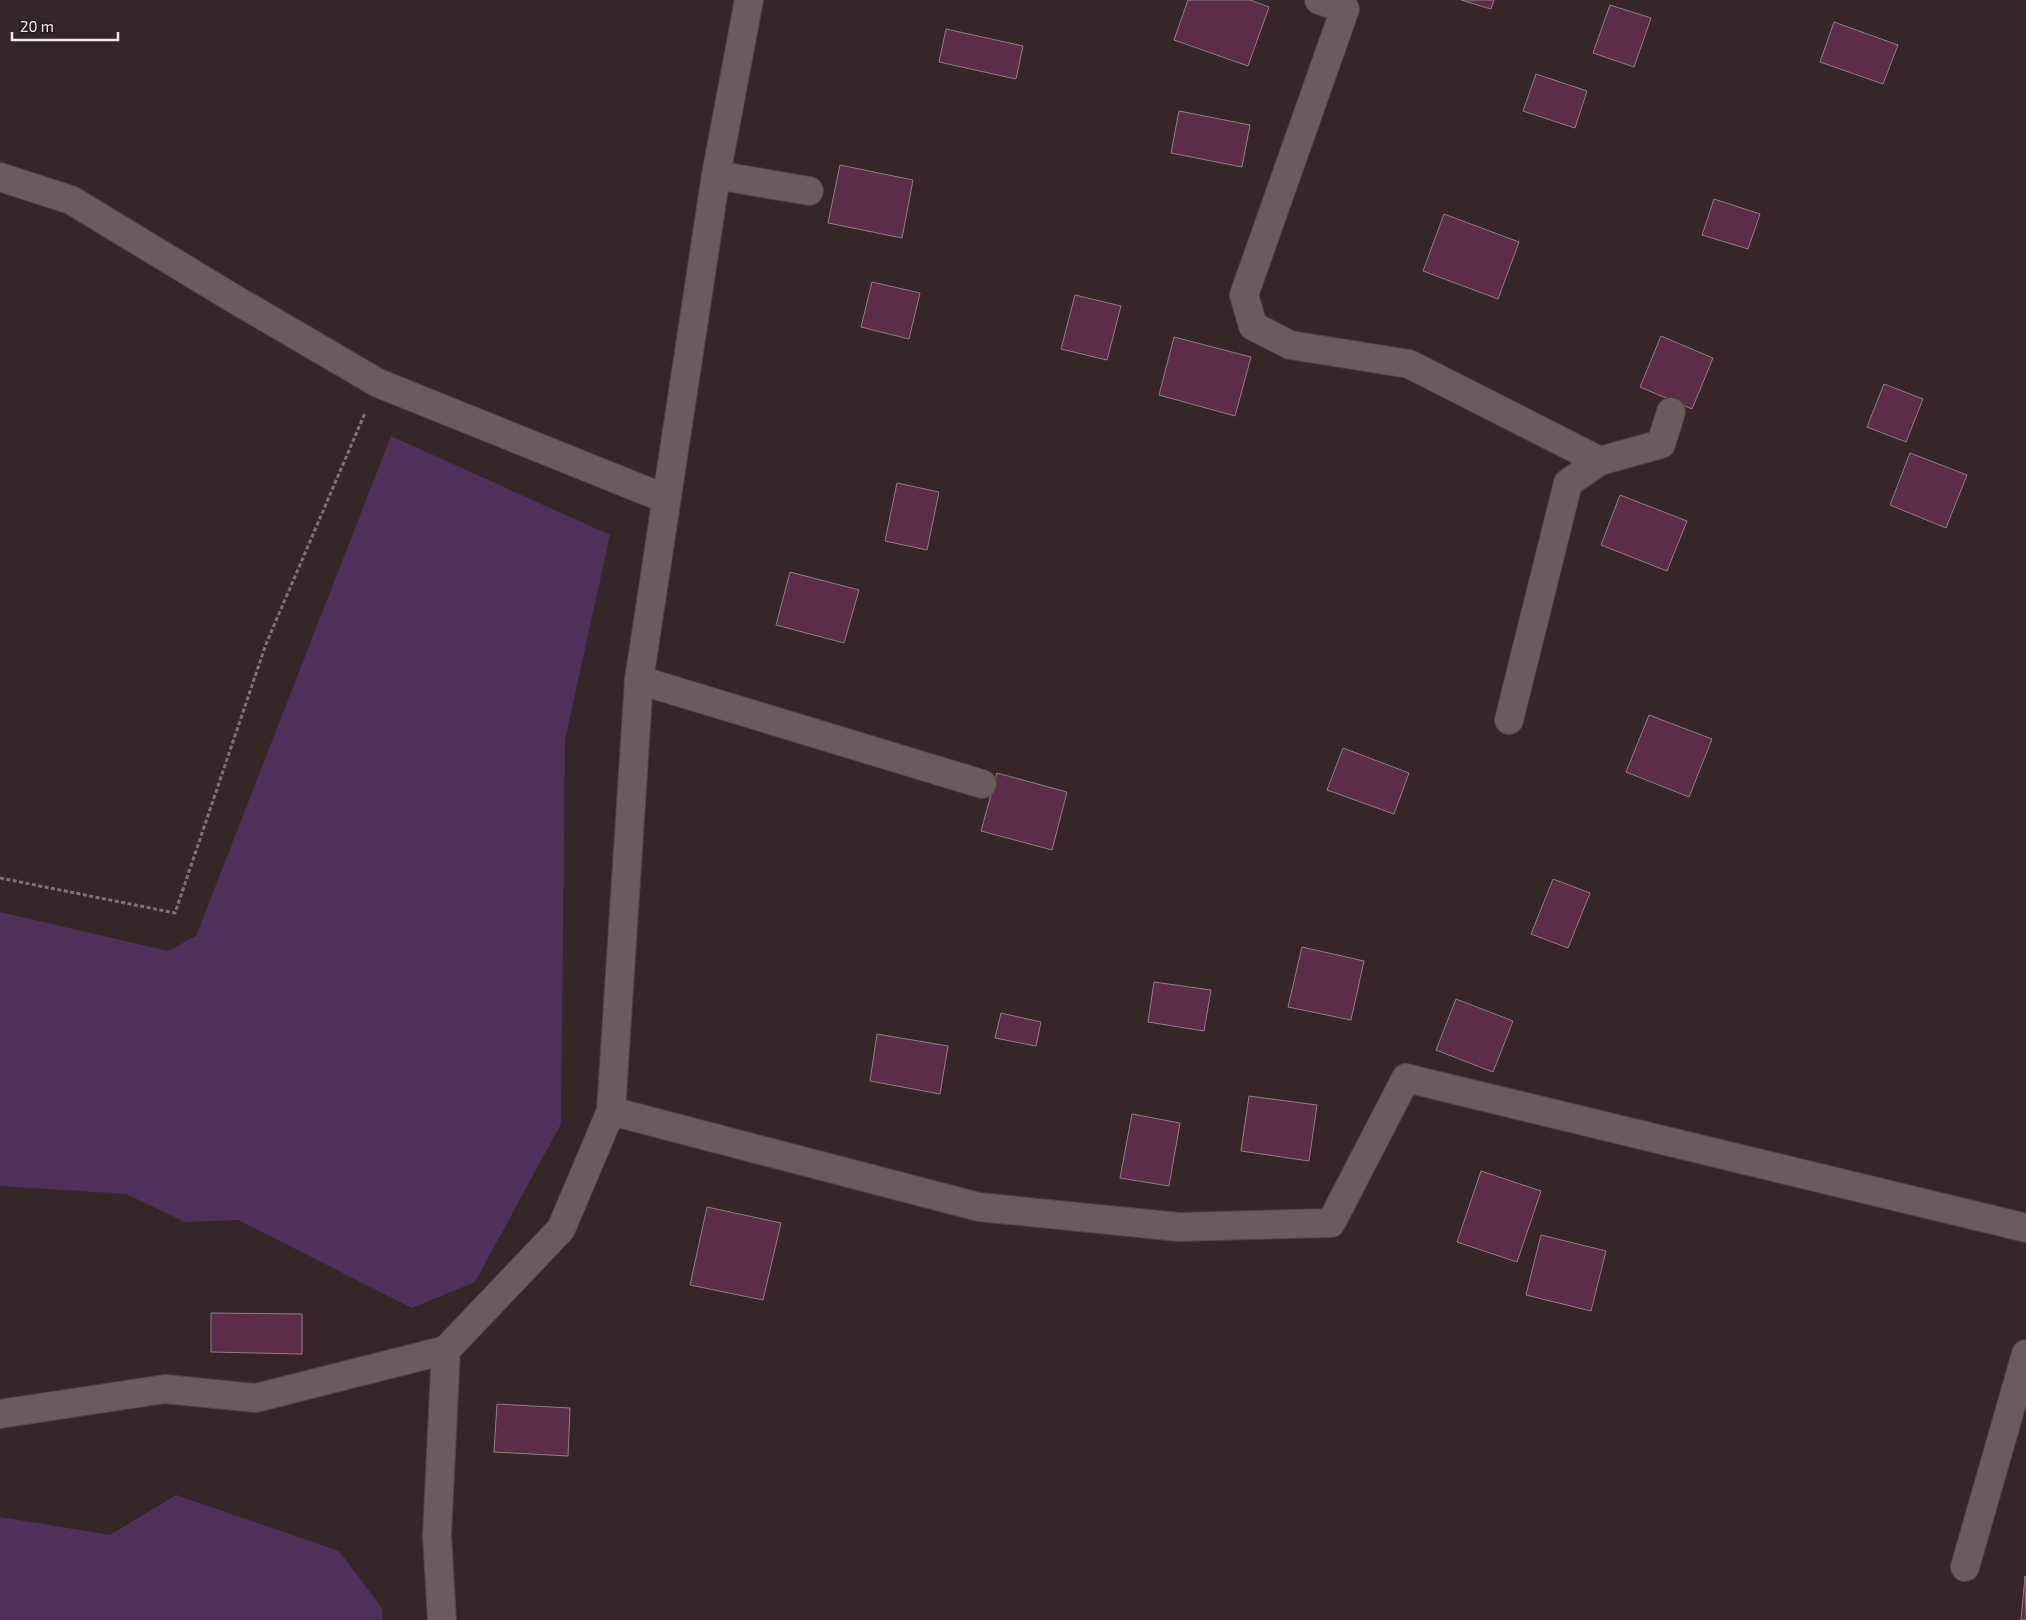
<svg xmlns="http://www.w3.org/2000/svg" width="2026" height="1620" viewBox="0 0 2026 1620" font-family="'Exo 2',sans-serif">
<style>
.water{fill:#4f305b}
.building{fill:#5c2c48;stroke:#8f7e87}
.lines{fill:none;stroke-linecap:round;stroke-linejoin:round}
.street-casing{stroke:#504344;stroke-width:30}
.secondary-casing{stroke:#504344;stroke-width:30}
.path{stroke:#807273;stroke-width:3;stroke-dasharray:4 2.5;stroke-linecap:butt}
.street{stroke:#6d5b5b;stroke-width:28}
.secondary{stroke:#6d5b5b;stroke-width:28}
</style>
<rect width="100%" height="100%" fill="#362627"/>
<path class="water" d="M 391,436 L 610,535 L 565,740 L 561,1124 L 475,1282 L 412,1308 L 238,1220 L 185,1222 L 126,1194 L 0,1186 L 0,912 L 168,951 L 196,936 Z
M 176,1495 L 339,1551 L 382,1608 L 382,1620 L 0,1620 L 0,1517 L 110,1535 Z"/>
<path class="building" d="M 1188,0 L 1250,0 L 1269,7 L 1248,66 L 1174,40 Z
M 1461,0 L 1494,0 L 1491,9 Z
M 1610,5 L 1651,18 L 1634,67 L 1593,53 Z
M 1834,22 L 1898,45 L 1883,84 L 1820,62 Z
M 946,29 L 1023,46 L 1016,79 L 939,62 Z
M 1536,74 L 1587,91 L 1575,128 L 1523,111 Z
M 1179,111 L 1250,125 L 1242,167 L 1171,153 Z
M 840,165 L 913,180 L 902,238 L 828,223 Z
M 1714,199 L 1760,214 L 1748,249 L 1702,235 Z
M 1444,214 L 1519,242 L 1498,299 L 1423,271 Z
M 872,282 L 920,293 L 909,339 L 861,327 Z
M 1075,295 L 1121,306 L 1107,360 L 1061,349 Z
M 1661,336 L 1713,358 L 1692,409 L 1640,387 Z
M 1174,337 L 1251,357 L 1235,416 L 1159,395 Z
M 1884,384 L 1923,399 L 1906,442 L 1867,427 Z
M 1910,453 L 1967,475 L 1946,528 L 1890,505 Z
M 897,483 L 939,492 L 927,550 L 885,541 Z
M 1620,495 L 1687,521 L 1667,571 L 1601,545 Z
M 790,572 L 859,590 L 844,643 L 776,625 Z
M 1649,715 L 1712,739 L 1689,797 L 1626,772 Z
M 1343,748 L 1409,773 L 1394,814 L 1327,790 Z
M 997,773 L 1067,792 L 1052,850 L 981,831 Z
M 1553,879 L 1590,893 L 1568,948 L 1531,934 Z
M 1302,947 L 1364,961 L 1351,1020 L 1288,1007 Z
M 1154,982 L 1211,990 L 1204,1031 L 1148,1022 Z
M 1456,999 L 1513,1021 L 1493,1072 L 1436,1050 Z
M 1001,1013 L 1041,1022 L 1036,1046 L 995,1038 Z
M 877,1034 L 948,1046 L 940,1094 L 870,1081 Z
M 1249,1096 L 1317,1105 L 1309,1161 L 1241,1151 Z
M 1132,1114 L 1180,1123 L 1169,1186 L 1120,1178 Z
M 1481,1171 L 1541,1191 L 1517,1262 L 1457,1242 Z
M 707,1207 L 781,1223 L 763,1300 L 690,1285 Z
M 1541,1235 L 1606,1251 L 1591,1311 L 1526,1295 Z
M 211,1313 L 302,1314 L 302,1354 L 211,1352 Z
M 497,1404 L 570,1408 L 568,1456 L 494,1452 Z
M 2025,1576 L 2026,1620 L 2021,1620 Z"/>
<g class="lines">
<g class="street-casing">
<path id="street" d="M 1319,0 L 1345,9 L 1244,295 L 1253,326 L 1290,345 L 1409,364 L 1600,461 L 1661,444 L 1671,412
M 716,175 L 809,191
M 0,177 L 71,200 L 231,297 L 378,383 L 666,499
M 639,680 L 982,784
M 1509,720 L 1568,483 L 1600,461
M 611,1111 L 979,1207 L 1179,1227 L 1331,1223 L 1406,1078 L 2026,1228
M 0,1414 L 165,1389 L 256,1398 L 446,1350
M 1965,1567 L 2026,1354"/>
</g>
<g class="secondary-casing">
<path id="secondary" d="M 442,1620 L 437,1535 L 446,1350 L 561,1229 L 611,1111 L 639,680 L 716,175 L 749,0"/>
</g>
<path class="path" d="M 0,878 L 175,913 L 266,644 L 365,413"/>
<use href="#street" class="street"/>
<use href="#secondary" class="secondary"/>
</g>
<path d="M12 32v8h106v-8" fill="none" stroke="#f3e8e8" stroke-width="2.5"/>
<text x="20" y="32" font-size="15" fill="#f3e8e8" stroke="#2c1d1d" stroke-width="4" paint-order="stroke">20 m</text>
</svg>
